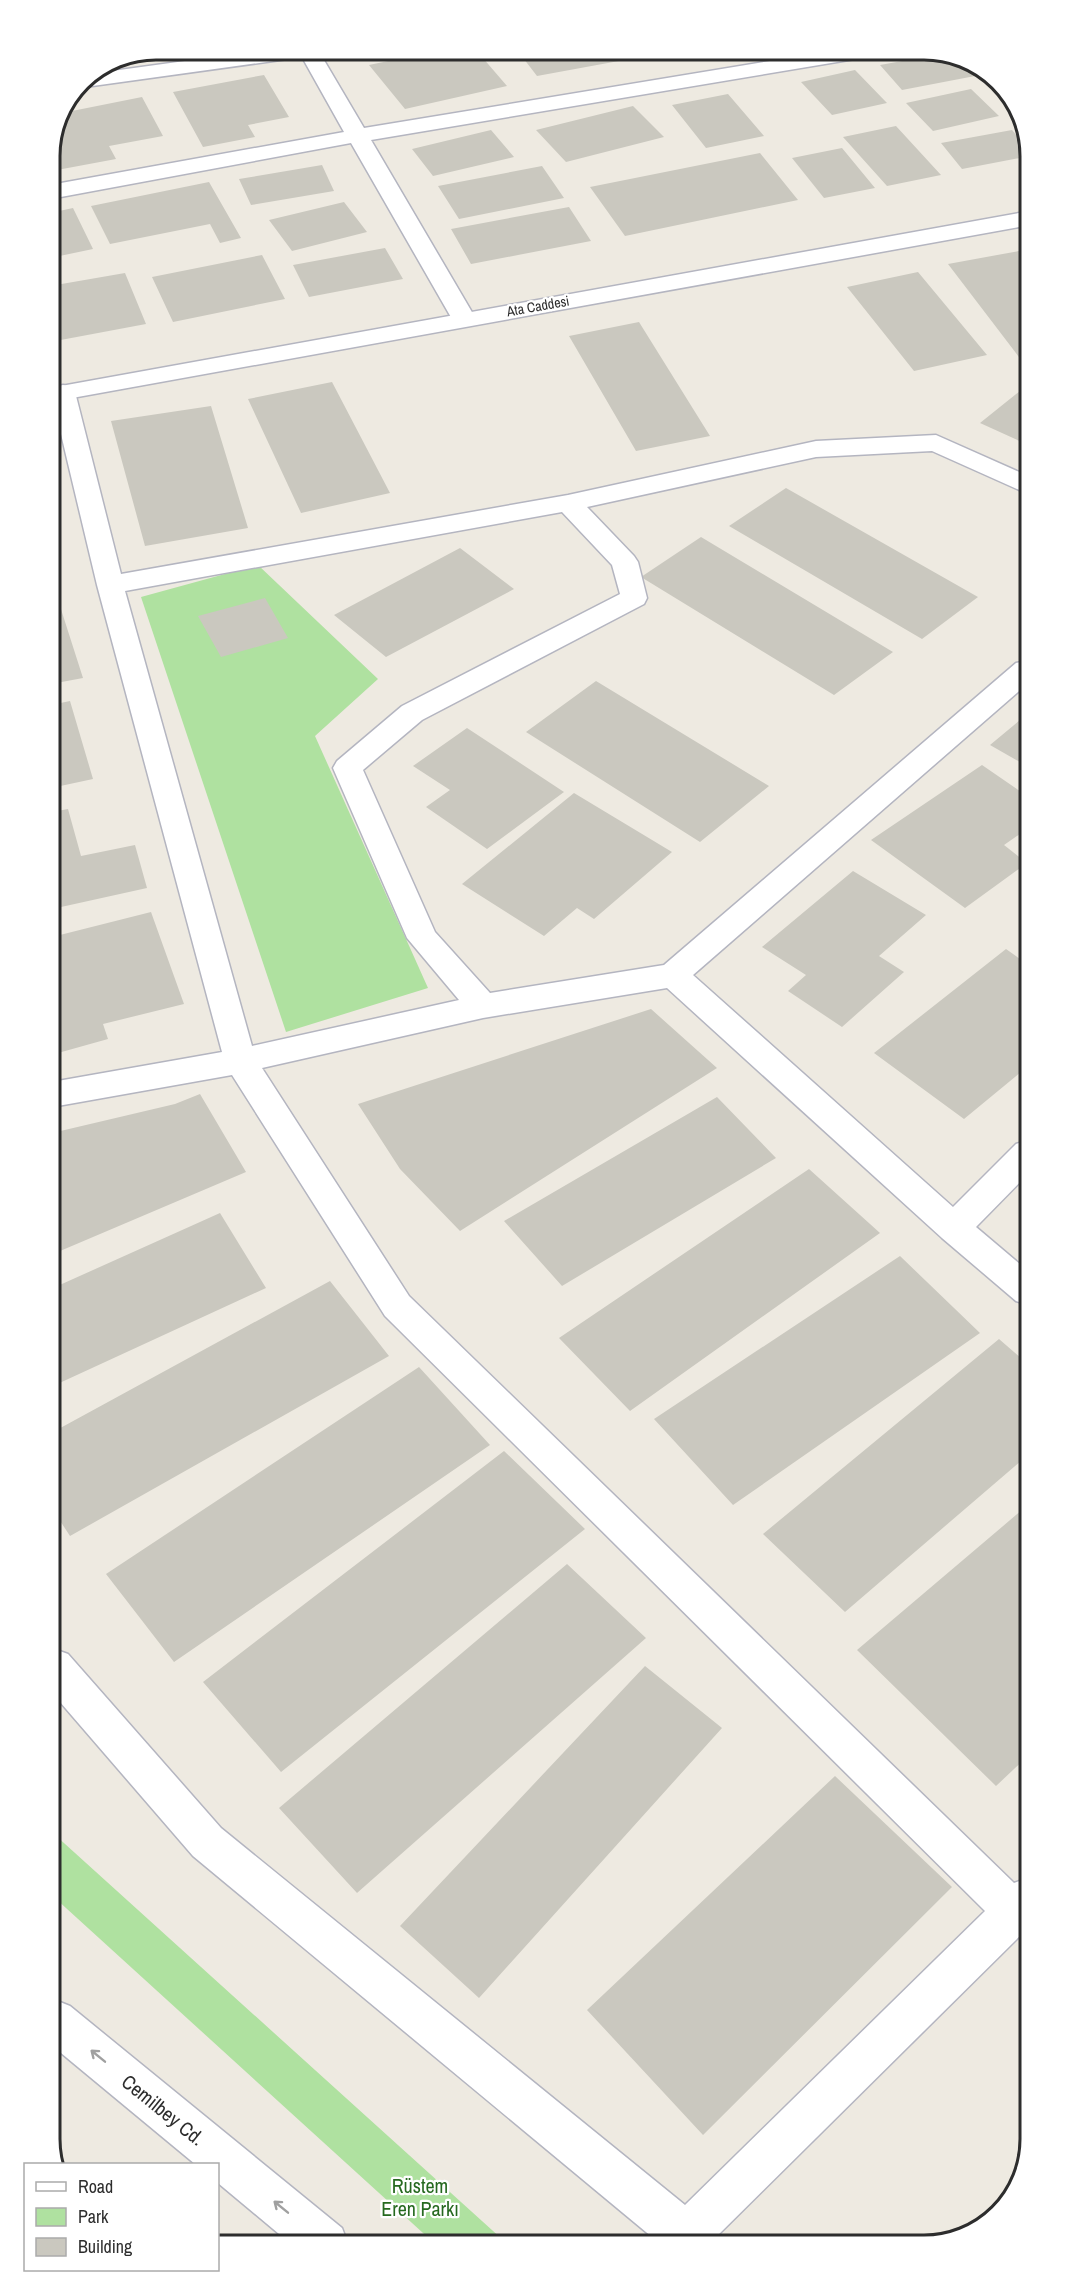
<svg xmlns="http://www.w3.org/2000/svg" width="1080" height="2295" viewBox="0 0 1080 2295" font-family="'Archivo Narrow',sans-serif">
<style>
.green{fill:#afe1a0}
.building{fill:#cac8bf}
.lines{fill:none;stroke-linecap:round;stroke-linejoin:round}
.minor-casing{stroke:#b4b5c0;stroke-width:3}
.tertiary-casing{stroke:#b4b5c0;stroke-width:3}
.secondary-casing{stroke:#b4b5c0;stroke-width:3}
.minor{fill:#fff;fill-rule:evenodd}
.tertiary{fill:#fff;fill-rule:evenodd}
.secondary{fill:#fff;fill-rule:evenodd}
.oneway{stroke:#a0a0a0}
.labels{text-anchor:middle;stroke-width:4.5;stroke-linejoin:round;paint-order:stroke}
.far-street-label{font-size:14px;fill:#2d2d2d;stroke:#fff}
.near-street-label{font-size:20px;fill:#2d2d2d;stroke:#fff}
.near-park-label{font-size:20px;fill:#26691f;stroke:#fff}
.rim{fill:none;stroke:#2d2d2d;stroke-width:3}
</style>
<rect width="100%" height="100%" fill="#eeeae1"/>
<path class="green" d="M 258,565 L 378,679 L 315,736 L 428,988 L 286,1032 L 141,597 Z
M 54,1834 L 503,2240 L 501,2243 L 434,2243 L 55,1898 Z"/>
<path class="building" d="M 441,50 L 476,50 L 507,86 L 405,109 L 369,65 Z
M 517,50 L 641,50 L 646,56 L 537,76 Z
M 941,54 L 960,61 L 975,76 L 902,90 L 880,65 Z
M 855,70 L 887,103 L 832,115 L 801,82 Z
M 264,75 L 289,117 L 248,125 L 255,137 L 203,147 L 173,92 Z
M 971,89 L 999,116 L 933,131 L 906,103 Z
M 728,94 L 764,136 L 706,148 L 672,105 Z
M 142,97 L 163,136 L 109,146 L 116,159 L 57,170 L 50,156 L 50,149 L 67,112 Z
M 633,106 L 664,137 L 566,162 L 536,130 Z
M 896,126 L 941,175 L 887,186 L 843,137 Z
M 491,130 L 514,157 L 433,176 L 412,149 Z
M 1012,130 L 1025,145 L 1025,157 L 962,169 L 941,143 Z
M 842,148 L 875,188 L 824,198 L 792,158 Z
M 760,153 L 798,200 L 625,236 L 590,187 Z
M 322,165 L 334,191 L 251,205 L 239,179 Z
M 542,166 L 564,198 L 459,219 L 438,186 Z
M 209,182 L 241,238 L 220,243 L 210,224 L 110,244 L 91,206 Z
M 344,202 L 367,232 L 292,251 L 269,220 Z
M 569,207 L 591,241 L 471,264 L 451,229 Z
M 73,208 L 93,249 L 50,258 L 50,213 Z
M 385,248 L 403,279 L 309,297 L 293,265 Z
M 1019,251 L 1025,259 L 1025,365 L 948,264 Z
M 262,255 L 285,299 L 173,322 L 152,277 Z
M 918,272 L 987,355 L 914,371 L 847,287 Z
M 125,273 L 146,324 L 50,342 L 50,286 Z
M 639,322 L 710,436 L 636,451 L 569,336 Z
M 332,382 L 390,493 L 301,513 L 248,399 Z
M 1025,387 L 1026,444 L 980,423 Z
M 211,406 L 248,528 L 145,546 L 111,421 Z
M 51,463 L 60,486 L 51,488 Z
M 786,488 L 978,597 L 922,639 L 729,526 Z
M 701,537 L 893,652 L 834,695 L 641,577 Z
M 460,548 L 514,589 L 386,657 L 334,615 Z
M 265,598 L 288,638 L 221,657 L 198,616 Z
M 59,603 L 83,678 L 51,684 L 51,604 Z
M 596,681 L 769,786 L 700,842 L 526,732 Z
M 70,701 L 93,779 L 51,788 L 51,705 Z
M 1026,715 L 1027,766 L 990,745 Z
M 467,728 L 564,792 L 487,849 L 426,807 L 450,790 L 413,766 Z
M 982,765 L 1027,796 L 1027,829 L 1004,845 L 1027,863 L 965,908 L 871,840 Z
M 574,793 L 672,852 L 594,919 L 577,908 L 544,936 L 462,884 Z
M 68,809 L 81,856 L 135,845 L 147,888 L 52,909 L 52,812 Z
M 853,871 L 926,915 L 879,956 L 904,972 L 842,1027 L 788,991 L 806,975 L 762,947 Z
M 151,912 L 184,1004 L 103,1024 L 108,1039 L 58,1053 L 55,1045 L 52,1046 L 52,937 Z
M 1006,949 L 1027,964 L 1027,1067 L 964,1119 L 874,1053 Z
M 651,1009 L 717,1068 L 460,1231 L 400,1169 L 358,1104 Z
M 200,1094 L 246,1172 L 53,1254 L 52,1133 L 175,1104 Z
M 717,1097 L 776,1158 L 562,1286 L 504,1221 Z
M 809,1169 L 880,1233 L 630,1411 L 559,1338 Z
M 220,1213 L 266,1288 L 53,1386 L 53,1288 Z
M 900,1256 L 980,1333 L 733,1505 L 654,1419 Z
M 330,1281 L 389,1356 L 70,1536 L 53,1510 L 53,1432 Z
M 999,1339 L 1028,1364 L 1029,1454 L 845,1612 L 763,1534 Z
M 419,1367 L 490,1445 L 174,1662 L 106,1574 Z
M 504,1451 L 585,1529 L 281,1772 L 203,1682 Z
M 1029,1504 L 1029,1755 L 996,1786 L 857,1650 Z
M 567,1564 L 646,1638 L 357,1893 L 279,1808 Z
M 645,1666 L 722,1728 L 479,1998 L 400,1926 Z
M 835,1776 L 952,1887 L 703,2135 L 587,2010 Z"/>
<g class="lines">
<g class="minor-casing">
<path id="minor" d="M 266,50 L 318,50 L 364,128 L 837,50 L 883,50 L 880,54 L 873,56 L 371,140 L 476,319 L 472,324 L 464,326 L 456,324 L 452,319 L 351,143 L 50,199 L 50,185 L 344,132 L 302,57 L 78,88 L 81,80 L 90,74 Z
M 63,385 L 72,387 L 75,392 L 121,574 L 568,495 L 816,441 L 936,435 L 1026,475 L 1026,493 L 932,451 L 816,457 L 587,507 L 634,556 L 638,562 L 647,598 L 644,604 L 422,720 L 363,770 L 435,932 L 490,993 L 664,965 L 1016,663 L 1026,661 L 1026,685 L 693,975 L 953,1207 L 1016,1144 L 1028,1140 L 1028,1174 L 976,1227 L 1028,1271 L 1028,1305 L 1016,1301 L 942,1238 L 667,988 L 483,1018 L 262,1068 L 409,1296 L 1014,1883 L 1030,1877 L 1030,1926 L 712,2241 L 658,2242 L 193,1856 L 54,1695 L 54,1649 L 68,1654 L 221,1828 L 685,2205 L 985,1911 L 385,1316 L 232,1075 L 52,1107 L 52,1082 L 222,1052 L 97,585 L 51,392 L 54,387 ZM 562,512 L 612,565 L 620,594 L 402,706 L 337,761 L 333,768 L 407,938 L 459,1000 L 252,1046 L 125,591 Z"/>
</g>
<g class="tertiary-casing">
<path id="tertiary" d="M 1025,212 L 1025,226 L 50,402 L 50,388 Z"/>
</g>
<g class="secondary-casing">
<path id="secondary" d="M 55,2000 L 70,2006 L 342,2228 L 348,2244 L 291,2244 L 218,2183 L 218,2164 L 195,2164 L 55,2048 Z"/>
</g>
<use href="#minor" class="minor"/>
<use href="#tertiary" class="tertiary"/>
<use href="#secondary" class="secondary"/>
</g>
<defs><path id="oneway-shaft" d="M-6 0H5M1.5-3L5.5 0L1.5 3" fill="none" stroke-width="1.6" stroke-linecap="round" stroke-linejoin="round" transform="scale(1.5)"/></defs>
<g class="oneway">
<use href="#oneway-shaft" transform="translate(98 2056) rotate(-141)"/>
<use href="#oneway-shaft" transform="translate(281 2207) rotate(-141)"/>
</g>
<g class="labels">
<g class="far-street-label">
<text transform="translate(538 306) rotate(-10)" y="5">Ata Caddesi</text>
</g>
<g class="near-street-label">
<text transform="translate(163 2110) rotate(39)" y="7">Cemilbey Cd.</text>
</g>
<g class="near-park-label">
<text x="420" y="2193">Rüstem<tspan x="420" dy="23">Eren Parkı</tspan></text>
</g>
</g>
<path d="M0 0H1080V2295H0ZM156 60H924A96 96 0 0 1 1020 156V2139A96 96 0 0 1 924 2235H156A96 96 0 0 1 60 2139V156A96 96 0 0 1 156 60Z" fill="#fff" fill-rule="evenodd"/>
<path class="rim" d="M156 60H924A96 96 0 0 1 1020 156V2139A96 96 0 0 1 924 2235H156A96 96 0 0 1 60 2139V156A96 96 0 0 1 156 60Z"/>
<rect x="24" y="2163" width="195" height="108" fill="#ffffff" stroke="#ababab" stroke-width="1.5"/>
<rect x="36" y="2182" width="30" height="9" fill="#ffffff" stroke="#ababab" stroke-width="1.5"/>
<text x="78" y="2193" font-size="18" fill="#2d2d2d">Road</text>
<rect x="36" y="2208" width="30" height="18" fill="#afe1a0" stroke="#ababab" stroke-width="1.5"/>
<text x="78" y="2223" font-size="18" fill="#2d2d2d">Park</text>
<rect x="36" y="2238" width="30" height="18" fill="#cac8bf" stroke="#ababab" stroke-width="1.5"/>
<text x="78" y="2253" font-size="18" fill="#2d2d2d">Building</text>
</svg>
